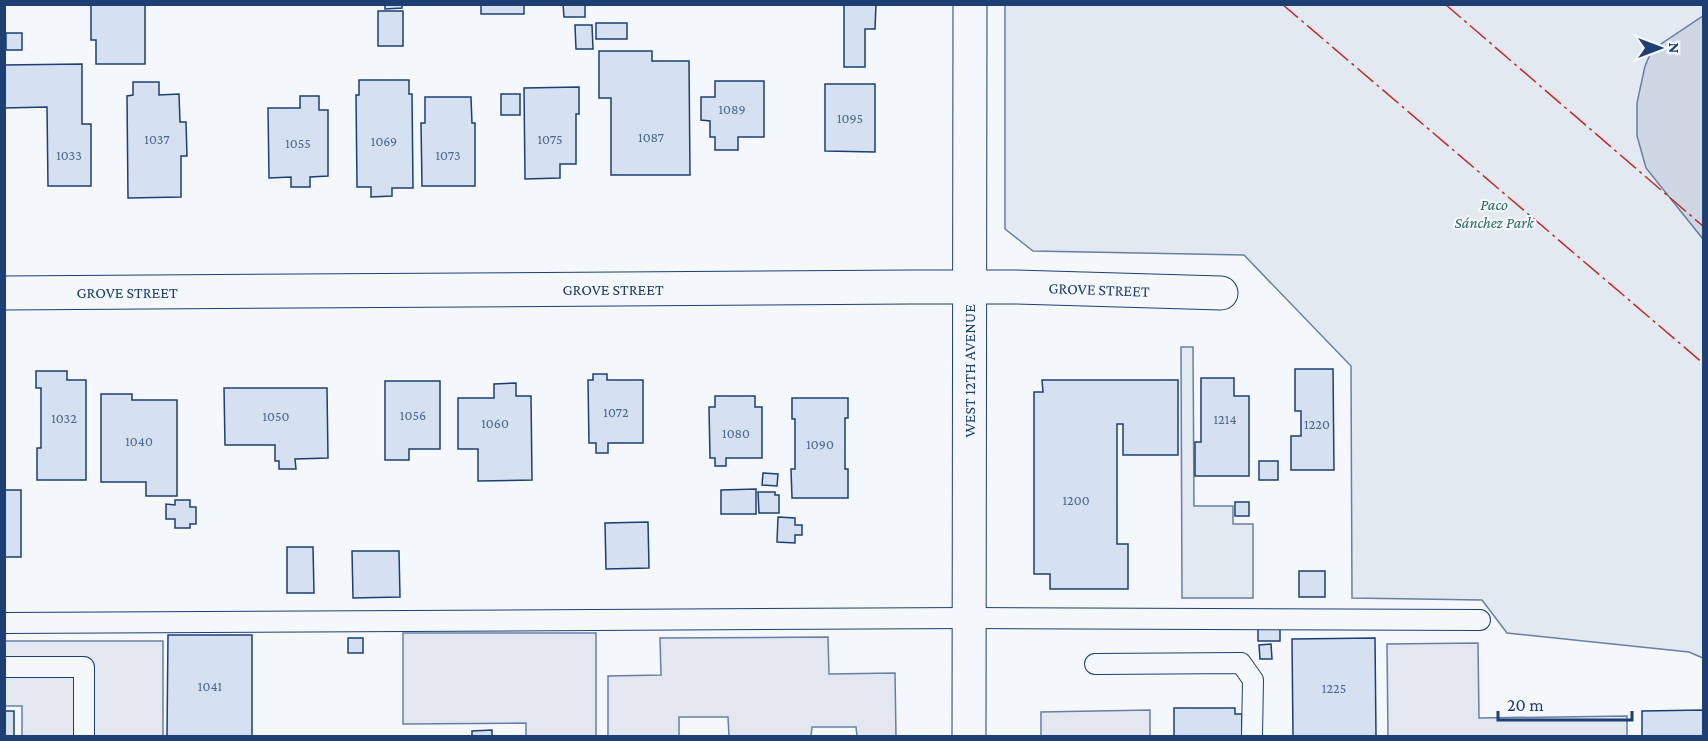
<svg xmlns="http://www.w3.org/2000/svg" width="1708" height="741" viewBox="0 0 1708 741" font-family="'Crimson Pro',serif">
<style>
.green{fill:#e3e9f0;stroke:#687fa3;stroke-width:1.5}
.parking{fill:#e3e8f0;stroke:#687fa3;stroke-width:1.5}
.water{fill:#cfd7e4;stroke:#687fa3;stroke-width:1.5}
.building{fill:#d5e0f0;stroke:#1d3f73;stroke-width:1.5}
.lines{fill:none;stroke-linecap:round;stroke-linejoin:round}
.lane-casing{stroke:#1d3f73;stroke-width:22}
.street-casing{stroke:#1d3f73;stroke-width:35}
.lane{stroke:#f4f7fb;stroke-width:20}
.street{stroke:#f4f7fb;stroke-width:33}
.power{stroke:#c62828;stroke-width:1.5;stroke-dasharray:21 4.5 3 4.5;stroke-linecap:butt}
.labels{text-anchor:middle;stroke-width:4.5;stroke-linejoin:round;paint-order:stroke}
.number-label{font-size:14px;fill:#4b6792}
.park-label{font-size:16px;font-style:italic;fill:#2c6c60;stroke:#f4f7fb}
.street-label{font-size:16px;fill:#1d3f73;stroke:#f4f7fb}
</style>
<rect width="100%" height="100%" fill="#f4f7fb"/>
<path class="green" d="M 1005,5 L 1703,5 L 1703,658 L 1689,652 L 1507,633 L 1482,600 L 1352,598 L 1351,366 L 1244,255 L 1033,251 L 1005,229 Z
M 1181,347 L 1193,347 L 1194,506 L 1233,506 L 1233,524 L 1253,524 L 1253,598 L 1182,598 Z"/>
<path class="parking" d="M 403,633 L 596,633 L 596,736 L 526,736 L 526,723 L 403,724 Z
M 828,637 L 829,674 L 895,673 L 896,736 L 857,736 L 856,727 L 812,727 L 811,736 L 729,736 L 728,717 L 679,717 L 679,736 L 608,736 L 608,676 L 661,675 L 660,638 Z
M 4,641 L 163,641 L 163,736 L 22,736 L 22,706 L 5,706 Z
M 1478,643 L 1479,718 L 1627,716 L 1627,736 L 1388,736 L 1387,644 Z
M 1150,710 L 1150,736 L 1041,736 L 1041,712 Z"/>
<path class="water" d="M 1703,16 L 1703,239 L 1646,168 L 1637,136 L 1637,103 L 1645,66 L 1652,50 Z"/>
<path class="building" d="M 91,4 L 145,4 L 145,64 L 96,64 L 96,40 L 91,40 Z
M 385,4 L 402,4 L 402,8 L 385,9 Z
M 481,4 L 524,4 L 524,14 L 481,14 Z
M 563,4 L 585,4 L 585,17 L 564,17 Z
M 844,4 L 876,4 L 875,29 L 865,29 L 865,67 L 844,67 Z
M 378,11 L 403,11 L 403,46 L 378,46 Z
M 596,23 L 627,23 L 627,39 L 596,39 Z
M 575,25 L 592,25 L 593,49 L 576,49 Z
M 6,33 L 22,33 L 22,50 L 6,50 Z
M 599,51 L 652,51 L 652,61 L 689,61 L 690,175 L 611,175 L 611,98 L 599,98 Z
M 82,64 L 82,124 L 91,124 L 91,186 L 48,186 L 47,107 L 4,108 L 4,65 Z
M 359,80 L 409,80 L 409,94 L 412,94 L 413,188 L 392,188 L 392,196 L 371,197 L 371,187 L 357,187 L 356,95 L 359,95 Z
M 715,81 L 764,81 L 764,137 L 738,137 L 738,150 L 715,150 L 715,137 L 710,137 L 710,121 L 701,120 L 701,97 L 715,97 Z
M 133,82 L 159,82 L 159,95 L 179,94 L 180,122 L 186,122 L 187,156 L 181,156 L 181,197 L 128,198 L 127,96 L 133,95 Z
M 825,84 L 875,84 L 875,152 L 825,151 Z
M 579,87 L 579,114 L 576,114 L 576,164 L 560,164 L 560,178 L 525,179 L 524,88 Z
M 501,94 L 520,94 L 520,115 L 501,115 Z
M 300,96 L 319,96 L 319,110 L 328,110 L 328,176 L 310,177 L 310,187 L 291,187 L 291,177 L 269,178 L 268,108 L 300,108 Z
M 425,97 L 471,97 L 472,123 L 475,123 L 475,186 L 422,186 L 421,123 L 425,123 Z
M 1295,369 L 1333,369 L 1334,470 L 1291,470 L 1291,436 L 1301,436 L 1301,411 L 1295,411 Z
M 36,371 L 67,371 L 67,380 L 86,380 L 86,480 L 37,480 L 37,448 L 41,448 L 41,388 L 36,388 Z
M 593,374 L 607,374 L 607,380 L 643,380 L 643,443 L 608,443 L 608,453 L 596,453 L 596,443 L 589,443 L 588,380 L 593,380 Z
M 1201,378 L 1234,378 L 1234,396 L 1249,396 L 1249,476 L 1195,476 L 1195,442 L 1201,442 Z
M 1042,380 L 1178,380 L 1178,455 L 1123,455 L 1123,424 L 1117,424 L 1117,544 L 1128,544 L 1128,589 L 1050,589 L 1050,574 L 1034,574 L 1034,392 L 1043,392 Z
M 385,381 L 440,381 L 440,449 L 409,449 L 409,460 L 385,460 Z
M 516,383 L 516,396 L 531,396 L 532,480 L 478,481 L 478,449 L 458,449 L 458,398 L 494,398 L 494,384 Z
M 224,388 L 327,388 L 328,458 L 295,459 L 296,469 L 279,469 L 279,461 L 275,461 L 275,445 L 225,445 Z
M 101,394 L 132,394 L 132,400 L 177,400 L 177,496 L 146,496 L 146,482 L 101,482 Z
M 715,396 L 755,396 L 755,407 L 762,407 L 762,458 L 726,458 L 726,466 L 715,466 L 715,458 L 710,458 L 709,407 L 715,407 Z
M 792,398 L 848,398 L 848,418 L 845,418 L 845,469 L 848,469 L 848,498 L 792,498 L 791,469 L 795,469 L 795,419 L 792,419 Z
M 1259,461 L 1278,461 L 1278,480 L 1259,480 Z
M 763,473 L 778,474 L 777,486 L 762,485 Z
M 756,489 L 756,514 L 721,514 L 721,490 Z
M 4,490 L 21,490 L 21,557 L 4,557 Z
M 758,492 L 775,492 L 775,495 L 779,495 L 779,513 L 759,513 Z
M 175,500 L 190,500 L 190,507 L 196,507 L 196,524 L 190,524 L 190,528 L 175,528 L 175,519 L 166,519 L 166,504 L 175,505 Z
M 1235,502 L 1249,502 L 1249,516 L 1235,516 Z
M 778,517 L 795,518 L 795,525 L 802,525 L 802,535 L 795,535 L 795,543 L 777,542 Z
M 648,522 L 649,568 L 606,569 L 605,523 Z
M 287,547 L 313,547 L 314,593 L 287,593 Z
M 352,551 L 399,551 L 400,597 L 353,598 Z
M 1299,571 L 1325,571 L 1325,597 L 1299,597 Z
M 1258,629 L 1280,629 L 1280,641 L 1258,641 Z
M 168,635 L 252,635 L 252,736 L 167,736 Z
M 348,638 L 363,638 L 363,653 L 348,653 Z
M 1375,638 L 1376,736 L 1293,736 L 1292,639 Z
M 1271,644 L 1272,659 L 1260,659 L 1259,645 Z
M 1174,708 L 1235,708 L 1235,714 L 1242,714 L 1242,736 L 1174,736 Z
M 1704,710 L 1704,736 L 1642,736 L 1642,711 Z
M 4,711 L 14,711 L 14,736 L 4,736 Z
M 492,730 L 492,736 L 472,736 L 472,731 Z"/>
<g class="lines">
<g class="lane-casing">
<path id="lane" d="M 4,623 L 969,618 L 1480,620
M 1095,664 L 1241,663 L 1253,680 L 1252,736
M 4,667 L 84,667 L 84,736"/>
</g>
<g class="street-casing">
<path id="street" d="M 4,293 L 912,287 L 1015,287 L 1221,293
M 969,736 L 970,4"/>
</g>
<use href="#lane" class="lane"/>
<use href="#street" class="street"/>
<path class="power" d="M 1282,4 L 1704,364
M 1445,4 L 1704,227"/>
</g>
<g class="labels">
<g class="number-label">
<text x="732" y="114">1089</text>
<text x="850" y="123">1095</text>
<text x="651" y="142">1087</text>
<text x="157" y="144">1037</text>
<text x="550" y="144">1075</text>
<text x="384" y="146">1069</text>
<text x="298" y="148">1055</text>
<text x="69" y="160">1033</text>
<text x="448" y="160">1073</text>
<text x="616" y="417">1072</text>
<text x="413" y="420">1056</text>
<text x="276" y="421">1050</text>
<text x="64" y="423">1032</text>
<text x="1225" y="424">1214</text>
<text x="495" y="428">1060</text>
<text x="1317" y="429">1220</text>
<text x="736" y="438">1080</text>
<text x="139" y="446">1040</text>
<text x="820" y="449">1090</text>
<text x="1076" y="505">1200</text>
<text x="210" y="691">1041</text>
<text x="1334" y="693">1225</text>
</g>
<g class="park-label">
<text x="1494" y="210">Paco<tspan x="1494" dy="18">Sánchez Park</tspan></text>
</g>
<g class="street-label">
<text x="613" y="295">GROVE STREET</text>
<text transform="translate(1099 289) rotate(2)" y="6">GROVE STREET</text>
<text x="127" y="298">GROVE STREET</text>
<text transform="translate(969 371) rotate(-90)" y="6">WEST 12TH AVENUE</text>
</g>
</g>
<rect width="1708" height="741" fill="none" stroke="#1d3f73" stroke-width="12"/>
<g transform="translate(1660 48) rotate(90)" stroke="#f4f7fb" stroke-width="4.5" paint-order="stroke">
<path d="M0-4.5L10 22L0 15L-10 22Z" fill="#1d3f73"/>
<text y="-9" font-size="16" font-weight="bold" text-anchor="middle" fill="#1d3f73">N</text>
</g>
<path d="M1498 711v9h134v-9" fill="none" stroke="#1d3f73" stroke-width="3"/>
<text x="1507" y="711" font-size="18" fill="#1d3f73" stroke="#f4f7fb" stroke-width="4.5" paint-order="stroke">20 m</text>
</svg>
